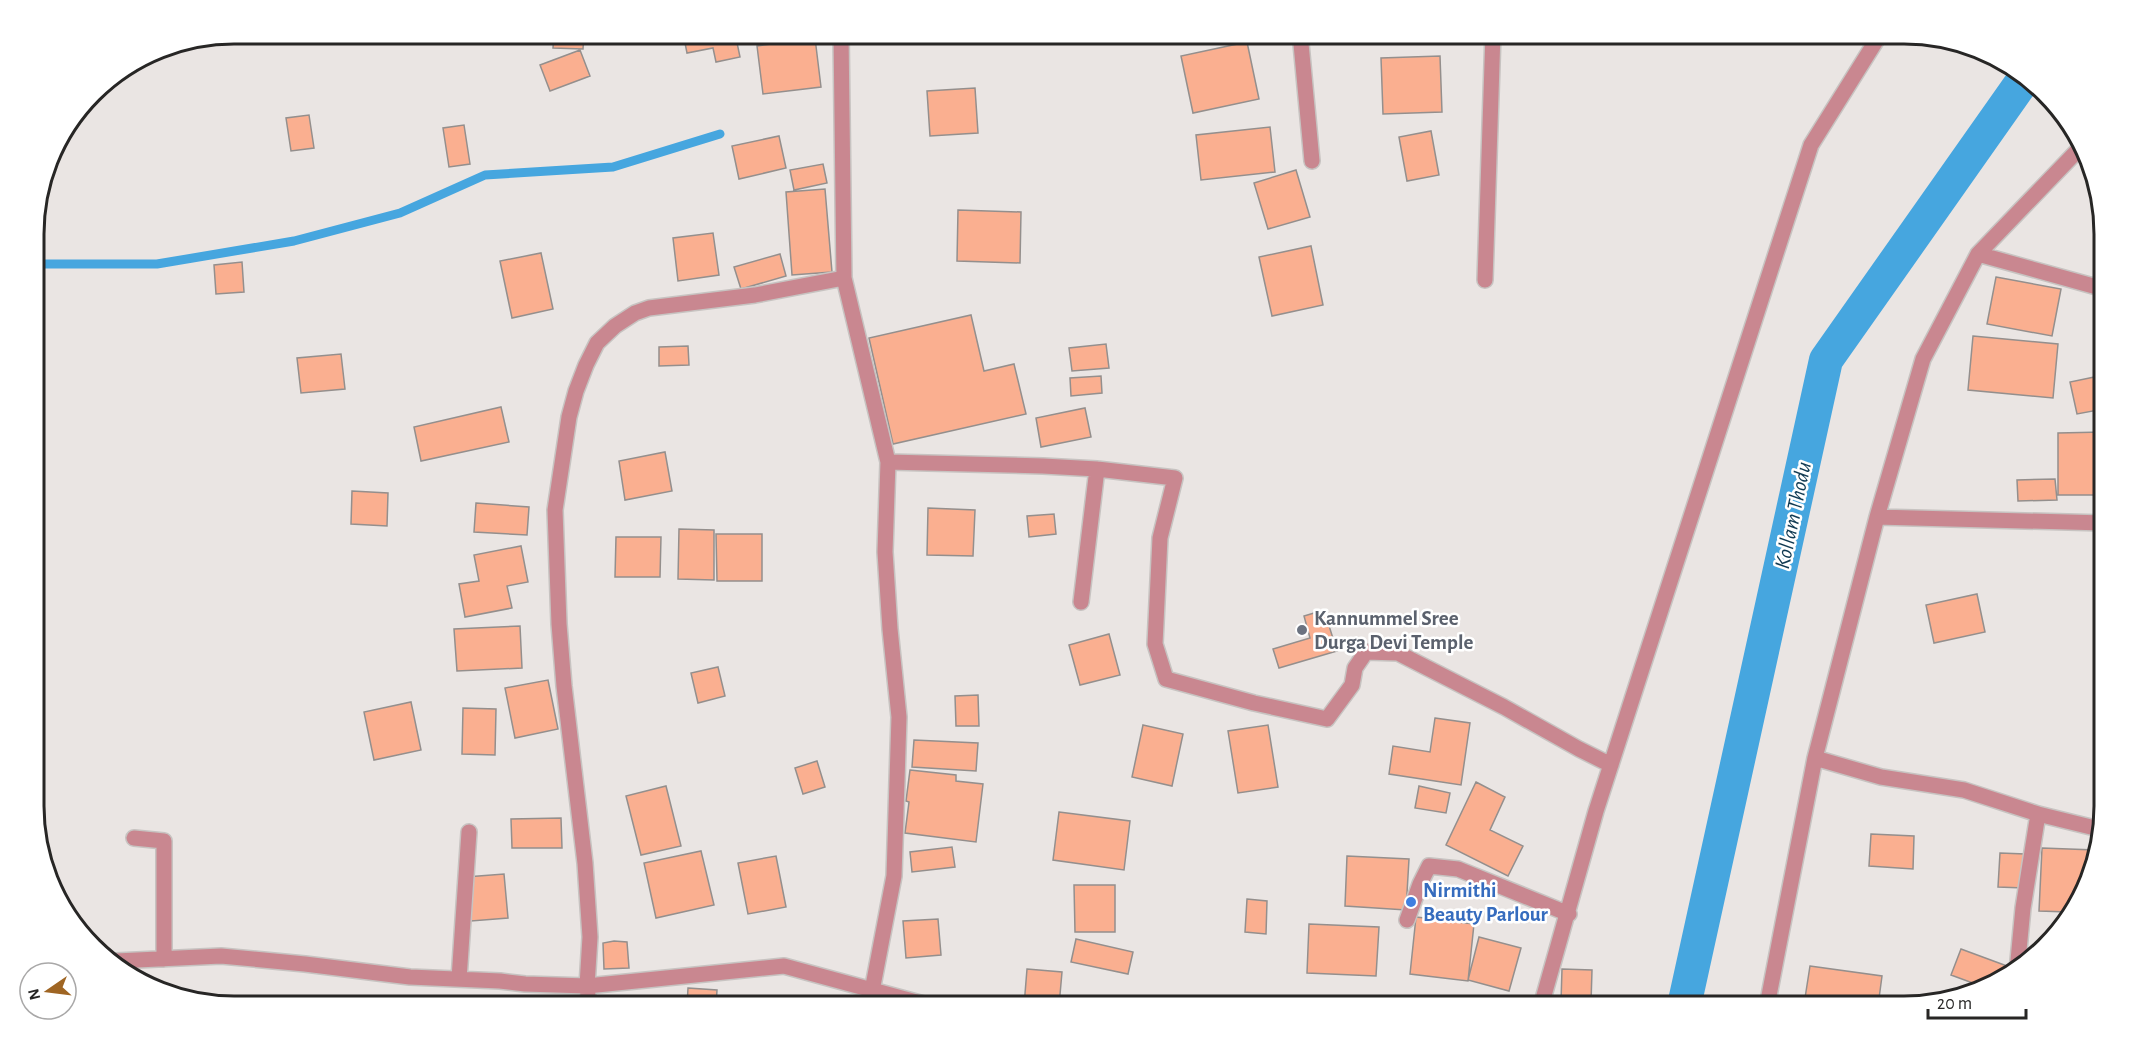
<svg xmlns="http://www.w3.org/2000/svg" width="2138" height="1039" viewBox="0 0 2138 1039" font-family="'Alegreya Sans',sans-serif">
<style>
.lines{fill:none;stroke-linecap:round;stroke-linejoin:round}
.stream{stroke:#46a6df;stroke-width:9}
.canal{stroke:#46a6df;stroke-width:34}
.building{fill:#faaf90;stroke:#948f8d;stroke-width:1.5}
.minor-casing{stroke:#c7c3c1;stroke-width:18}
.minor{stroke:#c98790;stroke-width:15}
.worship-dot{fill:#6b7280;stroke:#fff;stroke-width:2}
.shop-dot{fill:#3f7fe0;stroke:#fff;stroke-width:2}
.labels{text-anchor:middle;stroke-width:5;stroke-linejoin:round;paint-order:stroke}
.worship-label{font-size:21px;font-weight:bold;fill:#5b616d;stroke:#fff;text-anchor:start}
.shop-label{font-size:21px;font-weight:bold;fill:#366cbe;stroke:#fff;text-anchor:start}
.water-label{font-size:22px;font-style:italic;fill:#113a52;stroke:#fff}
.rim{fill:none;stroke:#272625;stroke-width:3}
</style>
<rect width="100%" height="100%" fill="#eae5e3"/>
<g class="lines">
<path class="stream" d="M 34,264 L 157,264 L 294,241 L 400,213 L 485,175 L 613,167 L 720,134"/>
<path class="canal" d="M 1684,1006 L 1826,360 L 2024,79"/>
</g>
<path class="building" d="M 554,33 L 584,33 L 583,49 L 553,48 Z
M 683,33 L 735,33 L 740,57 L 716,62 L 713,48 L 687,53 Z
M 815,38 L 821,87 L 763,94 L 757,46 Z
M 1247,42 L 1259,99 L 1193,113 L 1181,56 Z
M 580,50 L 590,76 L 550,91 L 540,65 Z
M 1440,56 L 1442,112 L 1383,114 L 1381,58 Z
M 975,88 L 978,133 L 930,136 L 927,91 Z
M 309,115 L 314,148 L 291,151 L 286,118 Z
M 464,125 L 470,164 L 449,167 L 443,128 Z
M 1270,127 L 1275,172 L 1201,180 L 1196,135 Z
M 1431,131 L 1439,175 L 1407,181 L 1399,137 Z
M 779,136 L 786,168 L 739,179 L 732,146 Z
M 823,164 L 827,183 L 794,190 L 790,170 Z
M 1296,170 L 1310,217 L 1268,229 L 1254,183 Z
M 825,189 L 832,272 L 792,275 L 786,192 Z
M 958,210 L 1021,212 L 1020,263 L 957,261 Z
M 713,233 L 719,275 L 678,281 L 673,238 Z
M 1311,246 L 1323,305 L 1272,316 L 1259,257 Z
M 541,253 L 553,309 L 512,318 L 500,261 Z
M 780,254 L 786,276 L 741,289 L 734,267 Z
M 242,262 L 244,292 L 216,294 L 214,265 Z
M 1996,277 L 2061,289 L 2052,336 L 1987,324 Z
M 971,315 L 984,371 L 1014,364 L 1026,414 L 893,444 L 869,338 Z
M 1973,336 L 2058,344 L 2053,398 L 1968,390 Z
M 1106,344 L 1109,368 L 1072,371 L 1069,348 Z
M 688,346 L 689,365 L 659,366 L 659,347 Z
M 341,354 L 345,389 L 301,393 L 297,358 Z
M 2104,375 L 2104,409 L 2077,414 L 2070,382 Z
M 1101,376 L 1102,393 L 1071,396 L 1070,378 Z
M 501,407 L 509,442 L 421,461 L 414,427 Z
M 1085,408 L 1091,437 L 1041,447 L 1036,418 Z
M 2103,432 L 2104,495 L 2058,495 L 2058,433 Z
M 665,452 L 672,491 L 625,500 L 619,461 Z
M 2055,479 L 2057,500 L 2018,501 L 2017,480 Z
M 352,491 L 388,493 L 387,526 L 351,524 Z
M 476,503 L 529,507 L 527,535 L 474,532 Z
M 928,508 L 975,510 L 973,556 L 927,555 Z
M 1054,514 L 1056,534 L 1029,537 L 1027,516 Z
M 679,529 L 714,530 L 714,580 L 678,579 Z
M 716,534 L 762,534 L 762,581 L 717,581 Z
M 616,537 L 661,537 L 660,577 L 615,577 Z
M 521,546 L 528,582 L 507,586 L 512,608 L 465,617 L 459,584 L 479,581 L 474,555 Z
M 1977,594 L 1985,632 L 1934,643 L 1926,605 Z
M 1324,610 L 1337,651 L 1279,668 L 1273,649 L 1310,638 L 1304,616 Z
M 520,626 L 522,668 L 457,671 L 454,629 Z
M 1109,634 L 1120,675 L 1080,685 L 1069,645 Z
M 718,667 L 725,696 L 698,703 L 691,673 Z
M 548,680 L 558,729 L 515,738 L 505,688 Z
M 978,695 L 979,726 L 956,726 L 955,696 Z
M 411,702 L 421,750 L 374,760 L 364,712 Z
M 463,708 L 496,709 L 495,755 L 462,754 Z
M 1435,718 L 1470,723 L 1461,785 L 1389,774 L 1393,746 L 1430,752 Z
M 35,723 L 39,723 L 42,757 L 35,757 Z
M 1143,725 L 1183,734 L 1172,786 L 1132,777 Z
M 1268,725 L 1278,787 L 1238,793 L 1228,731 Z
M 914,740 L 978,743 L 976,771 L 912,767 Z
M 817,761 L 825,787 L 803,794 L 795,768 Z
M 910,770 L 956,775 L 956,781 L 983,784 L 976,842 L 905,833 L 909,802 L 906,801 Z
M 1476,782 L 1505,797 L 1490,830 L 1523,846 L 1508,876 L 1446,845 Z
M 666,786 L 681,846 L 641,855 L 626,796 Z
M 1419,786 L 1450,793 L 1446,813 L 1415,808 Z
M 1059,812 L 1130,821 L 1124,870 L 1053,860 Z
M 561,818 L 562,848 L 512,848 L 511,819 Z
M 1871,834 L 1914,836 L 1913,869 L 1869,866 Z
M 952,847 L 955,867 L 912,872 L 910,852 Z
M 2042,848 L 2095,850 L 2084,894 L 2068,912 L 2039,911 Z
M 701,851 L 714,905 L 656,918 L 644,863 Z
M 2000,853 L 2025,854 L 2024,888 L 1998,887 Z
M 776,856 L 786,907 L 748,914 L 738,863 Z
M 1347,856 L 1409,859 L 1406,910 L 1345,906 Z
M 504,874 L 508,918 L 471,921 L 466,877 Z
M 1074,885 L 1115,885 L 1115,932 L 1075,932 Z
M 1247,899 L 1267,901 L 1266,934 L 1245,932 Z
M 1416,917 L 1474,924 L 1468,981 L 1410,974 Z
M 938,919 L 941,955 L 906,958 L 903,921 Z
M 1309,924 L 1379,927 L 1376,976 L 1307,973 Z
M 1479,937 L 1521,948 L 1509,991 L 1468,980 Z
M 1076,939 L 1133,952 L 1128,974 L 1071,962 Z
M 614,941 L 627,942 L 629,968 L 604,969 L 603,943 Z
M 1961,949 L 2007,966 L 2004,976 L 1978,985 L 1951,975 Z
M 1810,966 L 1882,976 L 1878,1006 L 1805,998 Z
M 1027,969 L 1062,972 L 1059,1006 L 1024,1006 Z
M 1562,969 L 1592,970 L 1591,1003 L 1561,1002 Z
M 688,988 L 717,990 L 716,1006 L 687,1006 Z
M 431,997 L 434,1006 L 400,1006 Z
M 783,999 L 821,1006 L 782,1006 Z"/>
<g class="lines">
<g class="minor-casing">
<path id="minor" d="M 841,33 L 844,278 L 888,462 L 885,552 L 890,629 L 899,717 L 894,876 L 872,991
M 1300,33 L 1312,161
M 1978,254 L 2104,289
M 1485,280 L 1493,33
M 888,462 L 1043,466 L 1097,469 L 1175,478 L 1160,538 L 1155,644 L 1166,679 L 1254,703 L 1327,719 L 1352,685 L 1355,668 L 1366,652 L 1398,653 L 1504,707 L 1579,749 L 1611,765
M 1877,517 L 2104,523
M 1081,602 L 1097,469
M 1815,758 L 1881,777 L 1964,790 L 2038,814 L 2099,829
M 134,838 L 164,841 L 164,959
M 1407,920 L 1420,884 L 1429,866 L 1458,869 L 1569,914
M 116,961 L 221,956 L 305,964 L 410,977 L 500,981 L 525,984 L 587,986 L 784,966 L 931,1006
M 2017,971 L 2023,908 L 2038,814
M 459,979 L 469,832
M 589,1006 L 587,986 L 590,937 L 585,863 L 564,686 L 559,624 L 555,510 L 569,417 L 576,391 L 586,365 L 597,343 L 615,326 L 635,313 L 649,308 L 755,295 L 844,278
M 1541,1006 L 1596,811 L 1811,145 L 1881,33
M 1767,1006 L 1815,758 L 1877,517 L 1923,359 L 1978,254 L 2079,149"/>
</g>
<use href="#minor" class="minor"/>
</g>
<circle class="worship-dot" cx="1302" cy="630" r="6"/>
<circle class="shop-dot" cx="1411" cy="902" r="6"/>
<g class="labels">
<g class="worship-label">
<text x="1314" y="625">Kannummel Sree<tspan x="1314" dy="24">Durga Devi Temple</tspan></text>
</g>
<g class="shop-label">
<text x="1423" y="897">Nirmithi<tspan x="1423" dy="24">Beauty Parlour</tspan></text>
</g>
<g class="water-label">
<text transform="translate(1792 515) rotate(-78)" y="8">Kollam Thodu</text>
</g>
</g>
<path d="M0 0H2138V1039H0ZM234 44H1904A190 190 0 0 1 2094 234V806A190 190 0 0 1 1904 996H234A190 190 0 0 1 44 806V234A190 190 0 0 1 234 44Z" fill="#fff" fill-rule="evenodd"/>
<path class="rim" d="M234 44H1904A190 190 0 0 1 2094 234V806A190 190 0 0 1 1904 996H234A190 190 0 0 1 44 806V234A190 190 0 0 1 234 44Z"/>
<g transform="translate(48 991) rotate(256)"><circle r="28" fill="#ffffff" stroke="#a9a8a8" stroke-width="1.5"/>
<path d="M0-4.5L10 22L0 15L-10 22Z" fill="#9f6523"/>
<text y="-9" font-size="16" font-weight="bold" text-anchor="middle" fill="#272625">N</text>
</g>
<path d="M1928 1009v9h98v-9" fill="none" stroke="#272625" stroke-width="3"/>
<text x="1937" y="1009" font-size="18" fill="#272625" stroke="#ffffff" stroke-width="4.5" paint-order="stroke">20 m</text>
</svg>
